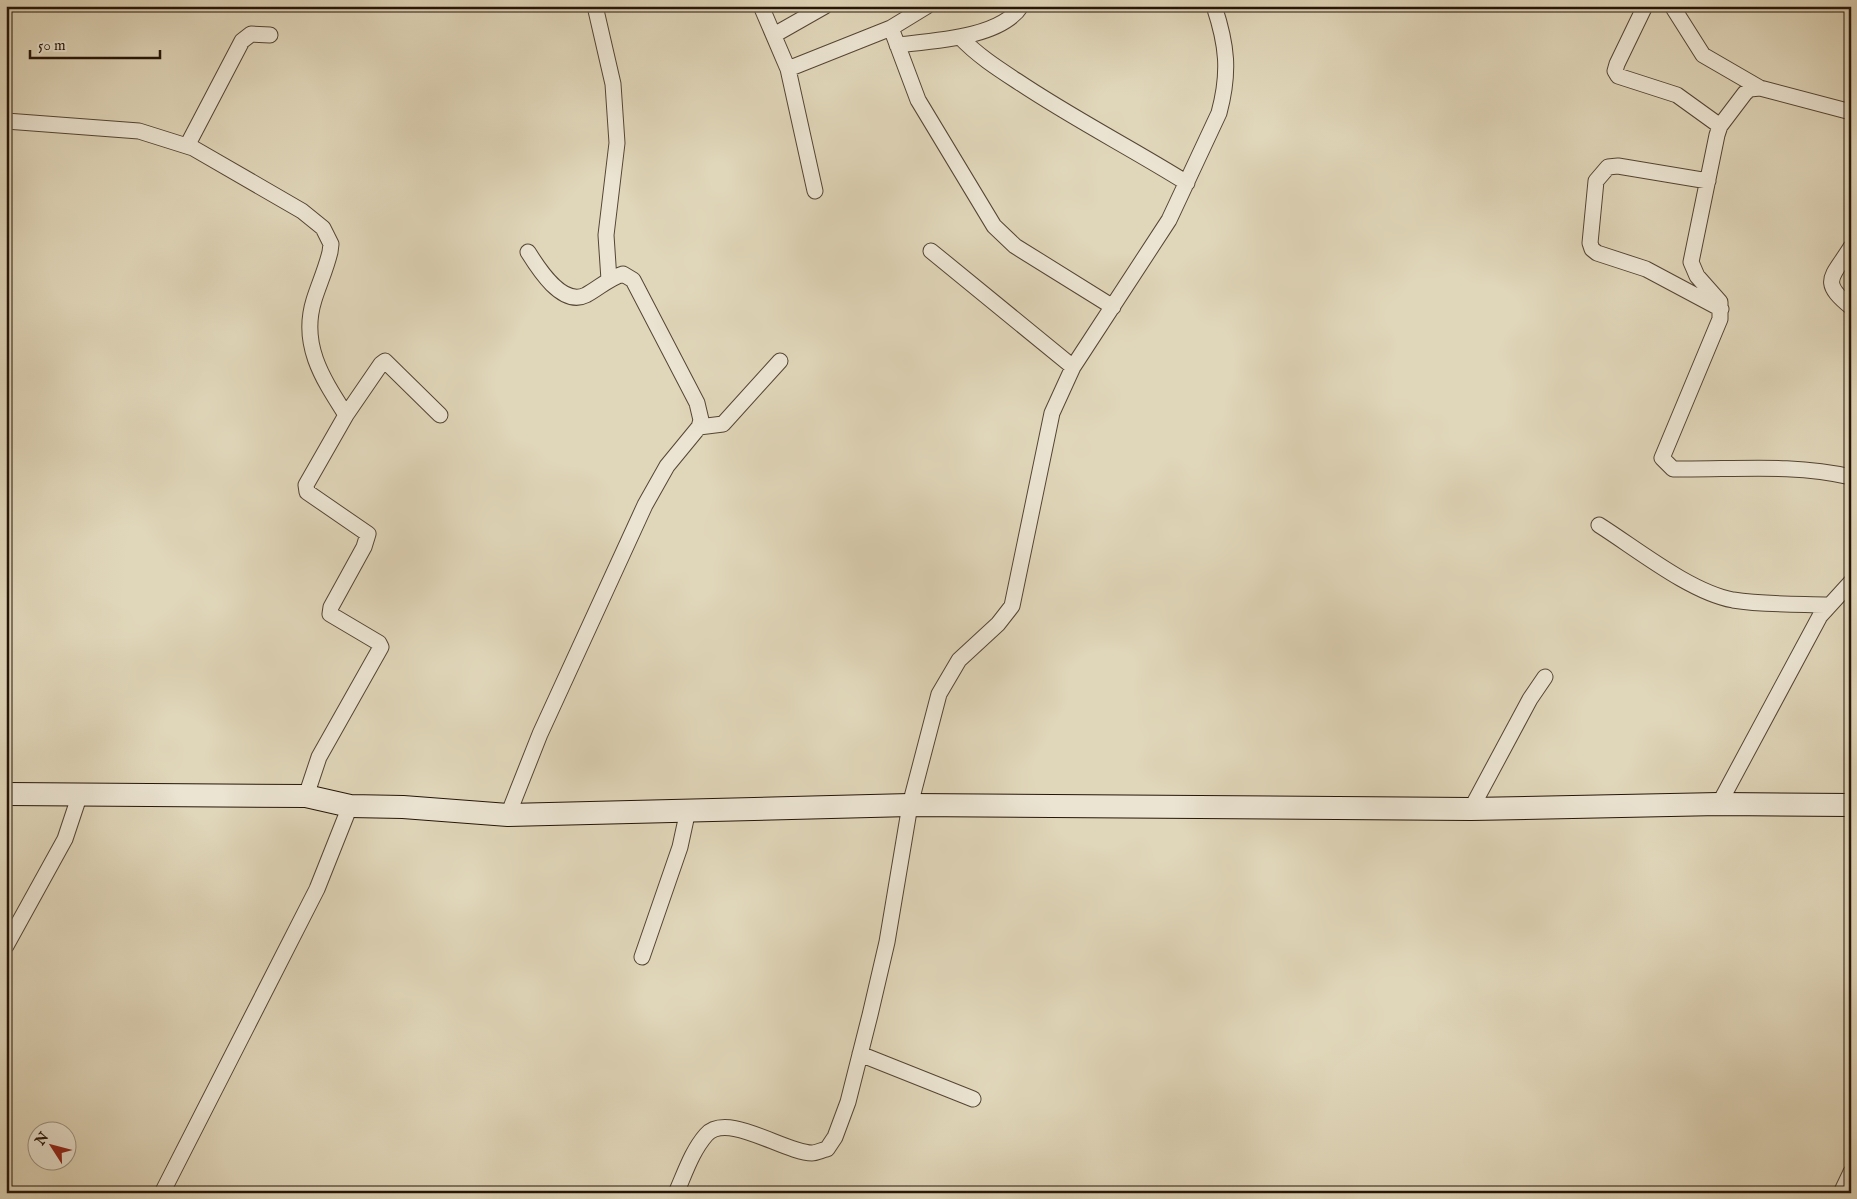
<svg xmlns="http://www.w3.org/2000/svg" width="1857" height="1199" viewBox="0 0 1857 1199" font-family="'IM FELL English',serif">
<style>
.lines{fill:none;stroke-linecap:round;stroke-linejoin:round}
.street-casing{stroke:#544534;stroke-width:17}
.secondary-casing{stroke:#251508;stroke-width:24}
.street{stroke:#ebe4d2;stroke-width:15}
.secondary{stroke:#ebe4d2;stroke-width:22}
</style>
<rect width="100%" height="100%" fill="#e0d6b9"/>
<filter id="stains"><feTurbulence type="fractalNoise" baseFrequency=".004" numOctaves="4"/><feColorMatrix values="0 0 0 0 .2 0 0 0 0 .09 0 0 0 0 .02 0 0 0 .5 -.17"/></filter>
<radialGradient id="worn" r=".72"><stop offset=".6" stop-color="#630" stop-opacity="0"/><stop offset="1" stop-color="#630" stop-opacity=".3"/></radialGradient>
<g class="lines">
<g class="street-casing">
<path id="street" d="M 595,6 L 613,84 L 617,143 L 606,235 L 609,280
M 761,6 L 788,69 L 815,191
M 1645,6 L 1617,64 L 1615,71 L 1618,76 L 1677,95 L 1720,126
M 1672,6 L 1703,55 L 1760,88
M 891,28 L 918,100 L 994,226 L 1015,246 L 1113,307
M 774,35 L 825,6
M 960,37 C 977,55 997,68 1017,81 C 1072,118 1131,148 1187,183
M 897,45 C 932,41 1001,38 1021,6
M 788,69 L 891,28 L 927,6
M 1851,112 L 1760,88 L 1750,89 L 1745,93 L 1720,126 L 1717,135 L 1691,262 L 1697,276 L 1720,302 L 1720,319 L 1662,458 L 1673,469 C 1731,470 1793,463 1851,477
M 6,121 L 139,131 L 193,148 L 302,211 L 323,228 L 331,244 L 330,252 C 326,269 319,284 314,300 C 300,345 323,379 346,415
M 187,146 L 242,41 L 251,34 L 270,35
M 1708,181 L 1618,166 L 1608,167 L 1596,181 L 1590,243 L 1592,249 L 1597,253 L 1646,269 L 1721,309
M 1851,247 C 1832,278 1819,281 1851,307
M 931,251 L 1073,367
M 699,427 L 723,424 L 780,361
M 1599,525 C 1637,549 1690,592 1733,600 C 1764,605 1798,604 1829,605
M 306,796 L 319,757 L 381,647 L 379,643 L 330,614 L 331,607 L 364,547 L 368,534 L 307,492 L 306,485 L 346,415 L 381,364 L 385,361 L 440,415
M 1719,804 L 1820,616 L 1851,582
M 1471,809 L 1530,699 L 1545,677
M 508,815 L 540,734 L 645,505 L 667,466 L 699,427 L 701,420 L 697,403 L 633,280 L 623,274 C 609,278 599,288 586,295 C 562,307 538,268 528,252
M 6,946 L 65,839 L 80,794
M 642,957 L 680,847 L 688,810
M 860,1054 L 973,1099
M 162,1193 L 317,889 L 350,806
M 676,1193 C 685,1173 692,1151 706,1135 C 727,1111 785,1153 812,1153 C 816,1153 822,1150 827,1149 L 835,1137 L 848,1102 L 870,1015 L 887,942 L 910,805 L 939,694 L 959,660 L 998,624 L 1012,606 L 1052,413 L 1073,367 L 1169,220 L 1219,113 C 1230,72 1227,45 1214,6
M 1841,1193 L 1851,1172"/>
</g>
<g class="secondary-casing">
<path id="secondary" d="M 6,794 L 306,796 L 350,806 L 403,807 L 508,815 L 910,805 L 1471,809 L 1719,804 L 1851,805"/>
</g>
<use href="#street" class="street"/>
<use href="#secondary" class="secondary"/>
</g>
<rect width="1857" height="1199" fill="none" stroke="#e0d6b9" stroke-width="25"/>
<rect x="8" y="8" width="1842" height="1184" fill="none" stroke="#251508" stroke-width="2.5"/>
<rect x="12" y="12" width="1832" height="1174" fill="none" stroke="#251508"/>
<g transform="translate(52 1146) rotate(306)"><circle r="24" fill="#ebe4d2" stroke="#9c9181"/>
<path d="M0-4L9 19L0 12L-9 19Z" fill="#8f2418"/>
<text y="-8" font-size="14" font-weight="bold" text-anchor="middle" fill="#251508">N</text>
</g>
<path d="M30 50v8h130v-8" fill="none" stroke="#251508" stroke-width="2.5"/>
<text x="38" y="50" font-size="15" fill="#251508" stroke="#ebe4d2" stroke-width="4" paint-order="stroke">50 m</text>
<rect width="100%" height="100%" filter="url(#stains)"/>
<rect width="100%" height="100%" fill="url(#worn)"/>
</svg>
